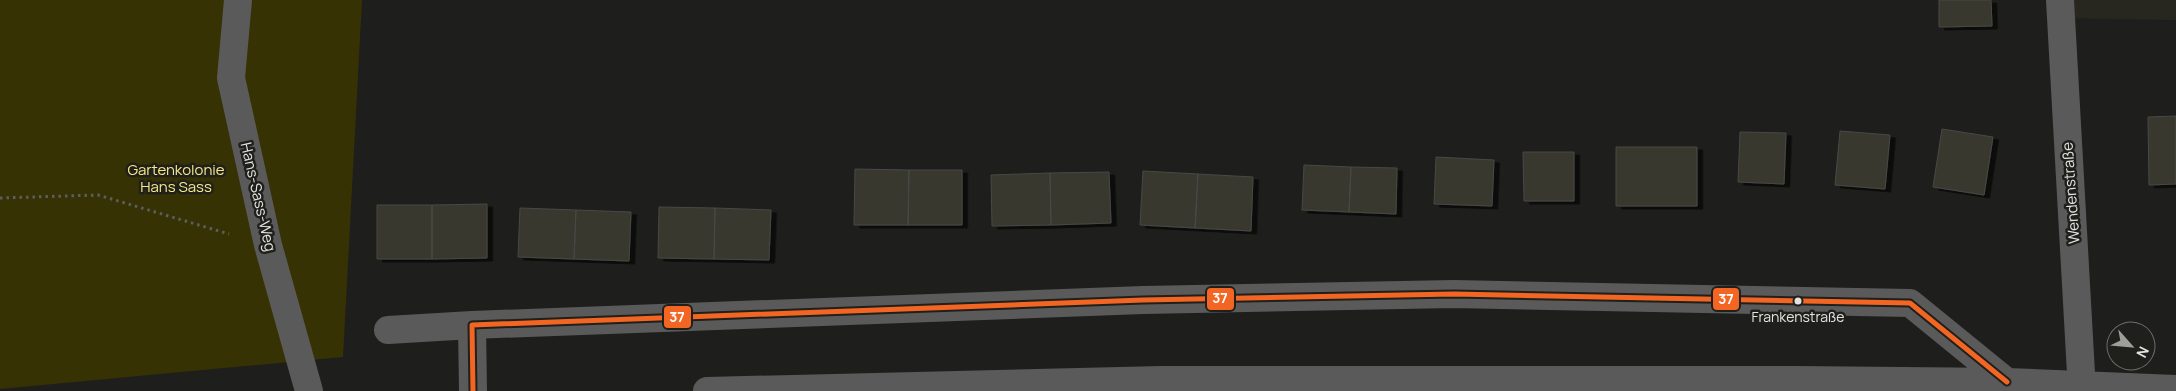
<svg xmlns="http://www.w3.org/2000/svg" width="2176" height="391" viewBox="0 0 2176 391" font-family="Manrope,sans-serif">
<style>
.built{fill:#28271f}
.green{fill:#373204}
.building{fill:#39382d;stroke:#484847;filter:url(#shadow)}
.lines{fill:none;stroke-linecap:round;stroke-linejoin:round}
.path{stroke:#5d5d5d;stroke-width:3;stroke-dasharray:2.5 4;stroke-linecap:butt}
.minor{stroke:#5a5a5a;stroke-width:28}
.bus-1-casing{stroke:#1f1f1b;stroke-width:9}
.bus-1{stroke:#f26522;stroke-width:5}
.bus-dot{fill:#e3e3e0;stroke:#1f1f1b;stroke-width:2}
.labels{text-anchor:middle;stroke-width:5;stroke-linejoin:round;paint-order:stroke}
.bus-label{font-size:14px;fill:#e3e3e0;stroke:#1f1f1b}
.park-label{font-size:15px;fill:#f4e787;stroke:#1f1f1b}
.street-label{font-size:15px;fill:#e3e3e0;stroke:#1f1f1b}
.line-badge{stroke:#1f1f1b;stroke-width:2}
.badge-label{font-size:14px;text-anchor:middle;font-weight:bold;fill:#fff}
</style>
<defs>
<filter id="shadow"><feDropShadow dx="5.5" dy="3" stdDeviation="0" flood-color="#0009"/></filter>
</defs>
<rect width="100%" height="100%" fill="#1e1e1c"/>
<path class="built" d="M 2060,0 L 2176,0 L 2176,20 L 2059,18 Z"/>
<path class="green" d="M 0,0 L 362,0 L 343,357 L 0,389 Z"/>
<path class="building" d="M 1939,0 L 1991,0 L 1992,26 L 1939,27 Z
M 2176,116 L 2176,184 L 2149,185 L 2148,117 Z
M 1942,129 L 1993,137 L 1984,195 L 1933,187 Z
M 1840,131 L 1890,135 L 1885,189 L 1835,185 Z
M 1740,132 L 1786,133 L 1784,184 L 1738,182 Z
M 1616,147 L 1697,147 L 1697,206 L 1616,206 Z
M 1523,152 L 1574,152 L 1574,201 L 1524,201 Z
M 1436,157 L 1494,160 L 1492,206 L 1434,204 Z
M 1304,165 L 1351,167 L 1349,212 L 1302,210 Z
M 1351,167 L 1397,168 L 1396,214 L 1349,212 Z
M 855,169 L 909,170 L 908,225 L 854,225 Z
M 909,170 L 962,170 L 962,225 L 908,225 Z
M 1143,171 L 1198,174 L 1195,228 L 1140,225 Z
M 1109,172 L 1111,223 L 1051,225 L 1050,173 Z
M 1050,173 L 1051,225 L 992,226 L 991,175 Z
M 1198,174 L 1253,177 L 1251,231 L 1195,228 Z
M 487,204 L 487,258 L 432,259 L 432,205 Z
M 377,205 L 432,205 L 432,259 L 377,259 Z
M 659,207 L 715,208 L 714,259 L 658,258 Z
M 520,208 L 576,210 L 574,259 L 518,257 Z
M 715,208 L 771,210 L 769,260 L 714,259 Z
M 576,210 L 631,212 L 629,261 L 574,259 Z"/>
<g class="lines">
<path class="path" d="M 0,198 L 98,195 L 229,234"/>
<path class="minor" d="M 238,0 L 231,78 L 268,245 L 309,391
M 2060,0 L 2082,391
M 388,330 L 472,325
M 473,391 L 472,325 L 1143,300 L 1454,294 L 1910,303 L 2007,382
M 707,391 L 1161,380 L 1797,380 L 2007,382 L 2176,389"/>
<g class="bus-1-casing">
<path id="bus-1" d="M 473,391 L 472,325 L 1143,300 L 1454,294 L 1910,303 L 2007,382"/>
</g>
<use href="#bus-1" class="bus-1"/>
</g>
<circle class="bus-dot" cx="1798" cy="301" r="4.5"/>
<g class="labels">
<g class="bus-label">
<text x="1798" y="322">Frankenstraße</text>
</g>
<g class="park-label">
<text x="176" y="175">Gartenkolonie<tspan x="176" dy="17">Hans Sass</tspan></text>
</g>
<g class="street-label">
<text transform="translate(2071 193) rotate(-94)" y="5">Wendenstraße</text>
<text transform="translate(258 197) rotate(77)" y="5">Hans-Sass-Weg</text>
</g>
</g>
<g class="line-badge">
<rect x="1206" y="287" width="29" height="24" rx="5" fill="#f26522"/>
<rect x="1712" y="287" width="28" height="24" rx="5" fill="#f26522"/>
<rect x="663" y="305" width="29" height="24" rx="5" fill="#f26522"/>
</g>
<g class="badge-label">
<text x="1220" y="303">37</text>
<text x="1726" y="304">37</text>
<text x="677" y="322">37</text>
</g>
<g transform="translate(2131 346) rotate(117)"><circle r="24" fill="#1f1f1b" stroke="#6d6d6a"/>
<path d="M0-4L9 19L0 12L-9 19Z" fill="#9e9e9b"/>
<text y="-8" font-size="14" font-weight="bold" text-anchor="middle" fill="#e3e3e0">N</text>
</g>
</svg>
